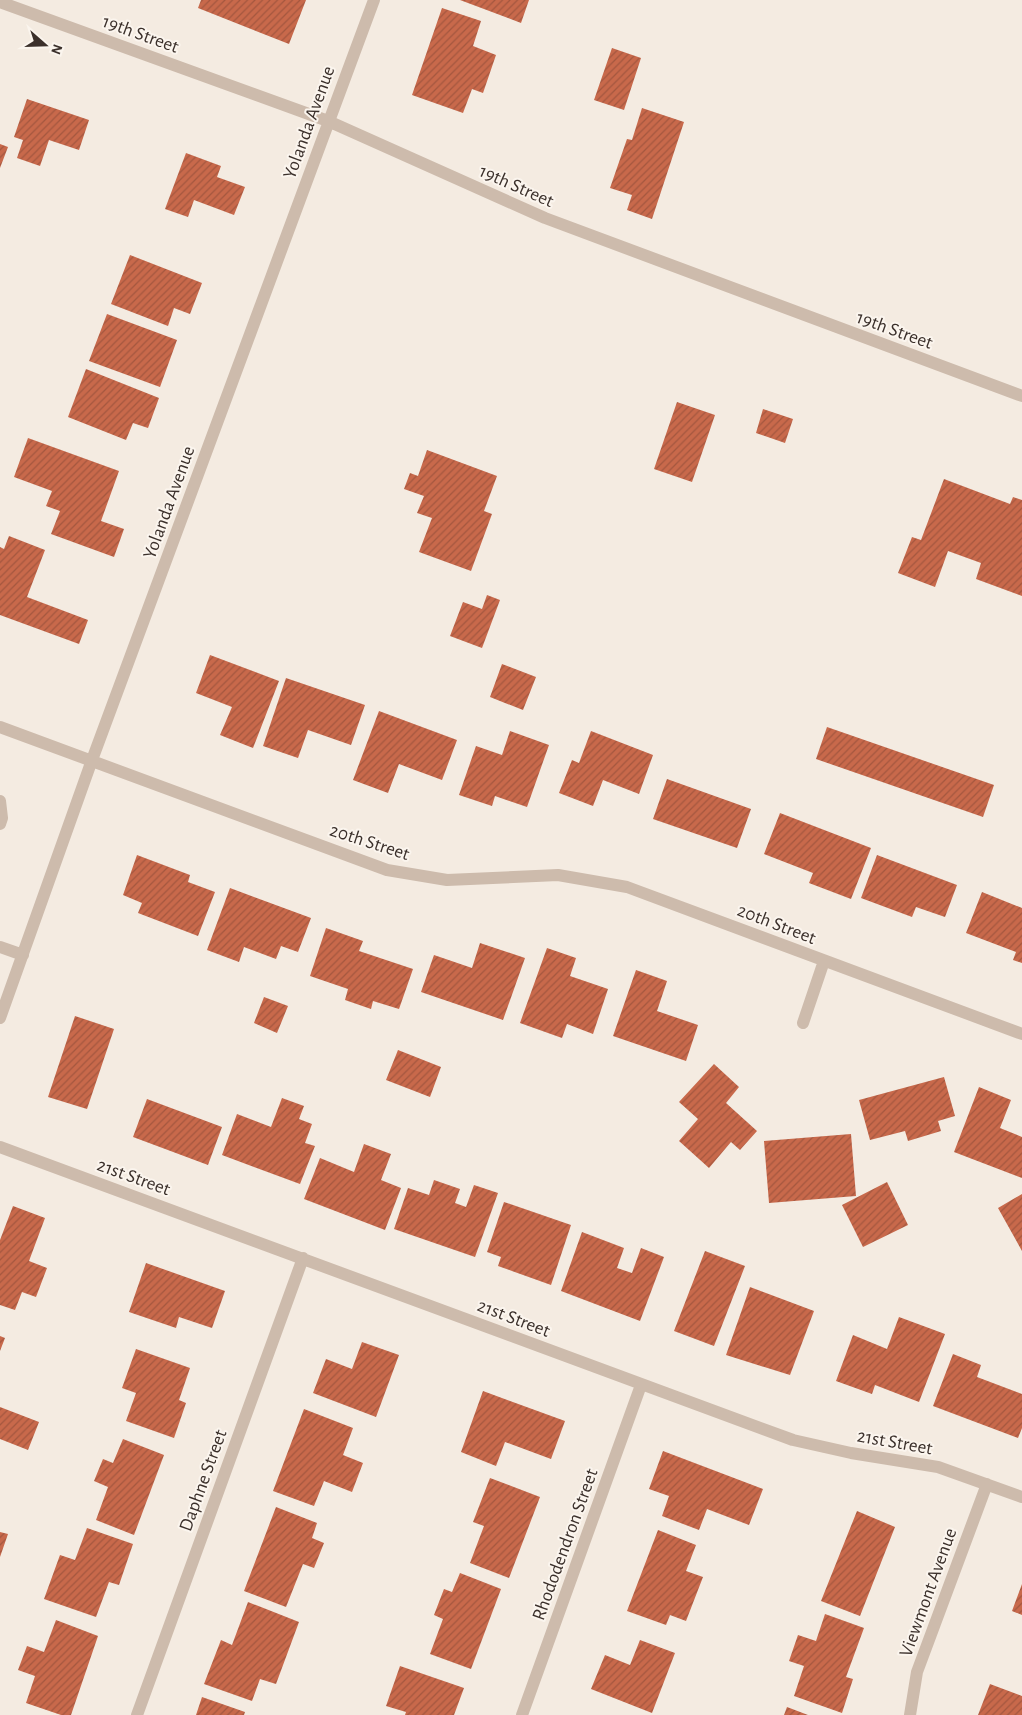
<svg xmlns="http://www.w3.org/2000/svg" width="1022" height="1715" viewBox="0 0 1022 1715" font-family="'Alegreya Sans',sans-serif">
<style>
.building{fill:url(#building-hatch)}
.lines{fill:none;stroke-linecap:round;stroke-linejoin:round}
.minor{stroke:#cdbbac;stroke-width:12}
.labels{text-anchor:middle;stroke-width:4;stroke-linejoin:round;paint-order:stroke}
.street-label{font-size:19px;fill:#3b302b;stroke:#fbf5ee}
</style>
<defs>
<pattern id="building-hatch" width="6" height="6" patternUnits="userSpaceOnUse" patternTransform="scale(1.25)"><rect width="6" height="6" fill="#c8694b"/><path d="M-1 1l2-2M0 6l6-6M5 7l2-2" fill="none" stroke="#a4573f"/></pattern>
</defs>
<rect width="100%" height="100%" fill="#f4ebe1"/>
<path class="building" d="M 201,0 L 306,0 L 289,44 L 198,8 Z
M 460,0 L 529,0 L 521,23 Z
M 442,8 L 481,21 L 473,46 L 496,55 L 483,93 L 472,89 L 463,113 L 412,95 Z
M 612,48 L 641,58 L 624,110 L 594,100 Z
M 27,99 L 89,120 L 79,150 L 49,140 L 40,166 L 17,158 L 23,140 L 14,137 Z
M 642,108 L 684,122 L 652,219 L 627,210 L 632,195 L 610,188 L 627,139 L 632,140 Z
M 0,144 L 8,147 L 0,168 Z
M 186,153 L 221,166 L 217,177 L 245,187 L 234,215 L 194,200 L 188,217 L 165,209 Z
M 130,255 L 202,283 L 190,314 L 174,308 L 168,326 L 111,304 Z
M 107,314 L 177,340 L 160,387 L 89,361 Z
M 86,369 L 159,398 L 148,428 L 133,423 L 126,440 L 68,417 Z
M 677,402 L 715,415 L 692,482 L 654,469 Z
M 763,409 L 793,419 L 785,443 L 756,433 Z
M 28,438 L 119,471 L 101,521 L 124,529 L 114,557 L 51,534 L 60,511 L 46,506 L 52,491 L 14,477 Z
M 427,450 L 497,476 L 484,511 L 492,514 L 471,571 L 419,552 L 432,518 L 417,513 L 424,496 L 404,489 L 410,473 L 418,476 Z
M 944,479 L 1010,504 L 1013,497 L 1022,500 L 1022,596 L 976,579 L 981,563 L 948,551 L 935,587 L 898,573 L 912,537 L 921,540 Z
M 9,536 L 45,550 L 27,597 L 88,620 L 79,644 L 0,615 L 0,547 L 4,549 Z
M 487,595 L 500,600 L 482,648 L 450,636 L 463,602 L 482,609 Z
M 210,655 L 279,681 L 253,748 L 220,735 L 232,707 L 196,693 Z
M 502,664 L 536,677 L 523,710 L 490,697 Z
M 286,678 L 365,705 L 351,745 L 308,730 L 298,758 L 263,746 Z
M 379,711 L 457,740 L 442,780 L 399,764 L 388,793 L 353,780 Z
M 827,727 L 994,785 L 983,817 L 816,759 Z
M 510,731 L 549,745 L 527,807 L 495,796 L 492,806 L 459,795 L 476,746 L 502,755 Z
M 591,731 L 653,755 L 639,794 L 603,780 L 593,806 L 559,793 L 572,760 L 579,763 Z
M 667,779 L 751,809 L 737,848 L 653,819 Z
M 780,813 L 871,848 L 851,899 L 809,883 L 813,873 L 764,854 Z
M 137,855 L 190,875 L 188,882 L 215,892 L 198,936 L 138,913 L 142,903 L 123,895 Z
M 877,855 L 957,885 L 945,917 L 916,907 L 912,917 L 861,898 Z
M 230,888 L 311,918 L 298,952 L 281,946 L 276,959 L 244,947 L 239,962 L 207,950 Z
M 982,892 L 1022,908 L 1022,963 L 1013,960 L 1016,952 L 966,933 Z
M 326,928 L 363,941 L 359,951 L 413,969 L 399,1009 L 373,1001 L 371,1009 L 345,1000 L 348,989 L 310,976 Z
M 480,943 L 525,958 L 503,1020 L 421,992 L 434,955 L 472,968 Z
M 547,948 L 576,958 L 570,976 L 608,989 L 593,1034 L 567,1024 L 562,1038 L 520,1023 Z
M 636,970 L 667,981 L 657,1011 L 698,1025 L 686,1061 L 613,1036 Z
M 264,997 L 288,1006 L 277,1033 L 254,1023 Z
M 75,1016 L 114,1029 L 87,1109 L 48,1097 Z
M 398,1050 L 441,1067 L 430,1097 L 386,1080 Z
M 714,1064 L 739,1087 L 726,1103 L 757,1131 L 740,1150 L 731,1142 L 709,1168 L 679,1141 L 698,1119 L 679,1102 Z
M 944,1077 L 955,1116 L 938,1121 L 941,1131 L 908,1141 L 905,1131 L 870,1140 L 859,1100 Z
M 979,1087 L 1011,1100 L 1000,1128 L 1022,1137 L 1022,1178 L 954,1152 Z
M 282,1098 L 304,1106 L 299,1119 L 312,1124 L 305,1143 L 315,1146 L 300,1184 L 222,1155 L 237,1114 L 271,1127 Z
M 147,1099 L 222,1127 L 208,1165 L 133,1137 Z
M 851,1134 L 856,1196 L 769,1203 L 764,1141 Z
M 364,1144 L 391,1154 L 381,1180 L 401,1188 L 385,1230 L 304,1199 L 320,1158 L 354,1172 Z
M 434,1180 L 460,1189 L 455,1203 L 466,1207 L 474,1185 L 498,1193 L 475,1257 L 394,1229 L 408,1188 L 429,1195 Z
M 887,1182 L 908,1225 L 863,1247 L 842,1205 Z
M 1022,1194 L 1022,1251 L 998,1208 Z
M 504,1202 L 571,1225 L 551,1285 L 498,1266 L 501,1257 L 487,1252 Z
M 13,1206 L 45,1218 L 29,1261 L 47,1268 L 36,1297 L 22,1292 L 15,1310 L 0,1305 L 0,1240 Z
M 582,1232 L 624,1248 L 617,1268 L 632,1273 L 641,1248 L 664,1257 L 640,1321 L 561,1291 Z
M 705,1251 L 745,1266 L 714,1346 L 674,1331 Z
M 146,1263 L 225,1291 L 212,1328 L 179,1317 L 176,1328 L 129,1312 Z
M 750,1287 L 814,1311 L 790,1375 L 726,1355 Z
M 899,1317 L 945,1334 L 919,1402 L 875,1385 L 872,1394 L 836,1381 L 853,1335 L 887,1349 Z
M 0,1336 L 5,1338 L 0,1351 Z
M 362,1342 L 399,1355 L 376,1417 L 313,1393 L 326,1359 L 352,1369 Z
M 136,1349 L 190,1368 L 179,1400 L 186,1403 L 174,1438 L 126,1421 L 136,1393 L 122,1388 Z
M 953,1354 L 981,1365 L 977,1377 L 1022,1394 L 1022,1428 L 1018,1438 L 933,1406 Z
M 483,1391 L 565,1421 L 551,1459 L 505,1442 L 496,1466 L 461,1452 Z
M 0,1407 L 39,1422 L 28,1450 L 0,1439 Z
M 304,1409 L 353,1428 L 343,1455 L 363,1463 L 352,1492 L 324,1481 L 314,1506 L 273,1491 Z
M 123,1439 L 164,1455 L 134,1535 L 96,1520 L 108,1487 L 94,1481 L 103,1459 L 113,1463 Z
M 663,1451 L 763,1489 L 749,1525 L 707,1509 L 699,1530 L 662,1516 L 669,1496 L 649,1489 Z
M 490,1478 L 540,1497 L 509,1578 L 470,1563 L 484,1526 L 473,1522 Z
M 276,1507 L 317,1523 L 312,1538 L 324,1543 L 314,1568 L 303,1564 L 286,1607 L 244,1591 Z
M 857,1511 L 895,1527 L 860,1616 L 821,1601 Z
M 87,1528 L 133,1544 L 119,1585 L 109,1582 L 96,1617 L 44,1599 L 60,1555 L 75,1560 Z
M 658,1530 L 696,1545 L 686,1571 L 703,1577 L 686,1621 L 670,1615 L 666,1625 L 627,1611 Z
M 0,1532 L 8,1534 L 0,1557 Z
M 460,1573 L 501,1589 L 471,1669 L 430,1654 L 443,1619 L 434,1615 L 444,1589 L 452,1592 Z
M 1022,1584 L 1022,1615 L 1012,1611 Z
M 248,1602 L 299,1622 L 276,1684 L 260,1679 L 252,1701 L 204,1684 L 221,1640 L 232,1645 Z
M 825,1614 L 864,1628 L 846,1677 L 853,1679 L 842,1713 L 794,1696 L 804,1666 L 789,1661 L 798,1635 L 816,1641 Z
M 56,1620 L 98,1636 L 71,1715 L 61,1715 L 26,1703 L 35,1676 L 18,1670 L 27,1646 L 44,1652 Z
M 640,1640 L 675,1653 L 652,1713 L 591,1689 L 605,1655 L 630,1665 Z
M 400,1666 L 464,1688 L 454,1715 L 405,1715 L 406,1712 L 386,1706 Z
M 990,1684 L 1022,1696 L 1022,1715 L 978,1715 Z
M 202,1697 L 245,1712 L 244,1715 L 196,1715 Z
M 787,1707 L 808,1715 L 784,1715 Z"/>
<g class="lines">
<path class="minor" d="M 0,2 L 328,121 L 545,218 L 1022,396
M 0,727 L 387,870 L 447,880 L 558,875 L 627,887 L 1022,1034
M 0,801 L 2,818 L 0,824
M 0,947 L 23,955
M 0,1018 L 92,760 L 374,0
M 803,1023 L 824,961
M 0,1147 L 793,1440 L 851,1453 L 938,1467 L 1022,1497
M 137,1715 L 303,1258
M 522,1715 L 641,1385
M 910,1715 L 917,1672 L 987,1484"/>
</g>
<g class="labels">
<g class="street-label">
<text transform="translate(141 33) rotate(20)" y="7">19th Street</text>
<text transform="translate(308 122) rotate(-70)" y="7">Yolanda Avenue</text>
<text transform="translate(517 185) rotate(24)" y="7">19th Street</text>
<text transform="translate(895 329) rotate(20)" y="7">19th Street</text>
<text transform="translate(168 502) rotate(-70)" y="7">Yolanda Avenue</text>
<text transform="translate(370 841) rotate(18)" y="7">20th Street</text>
<text transform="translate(777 923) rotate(21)" y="7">20th Street</text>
<text transform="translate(134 1176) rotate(20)" y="7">21st Street</text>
<text transform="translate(514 1317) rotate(21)" y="7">21st Street</text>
<text transform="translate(895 1441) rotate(10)" y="7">21st Street</text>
<text transform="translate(202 1480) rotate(-70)" y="7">Daphne Street</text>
<text transform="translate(564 1544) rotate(-70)" y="7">Rhododendron Street</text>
<text transform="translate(927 1592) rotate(-70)" y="7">Viewmont Avenue</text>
</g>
</g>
<g transform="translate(45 45) rotate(110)" stroke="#fbf5ee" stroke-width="4" paint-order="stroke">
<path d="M0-4L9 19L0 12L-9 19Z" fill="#3b302b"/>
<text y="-8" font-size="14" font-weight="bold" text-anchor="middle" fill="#3b302b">N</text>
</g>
</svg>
